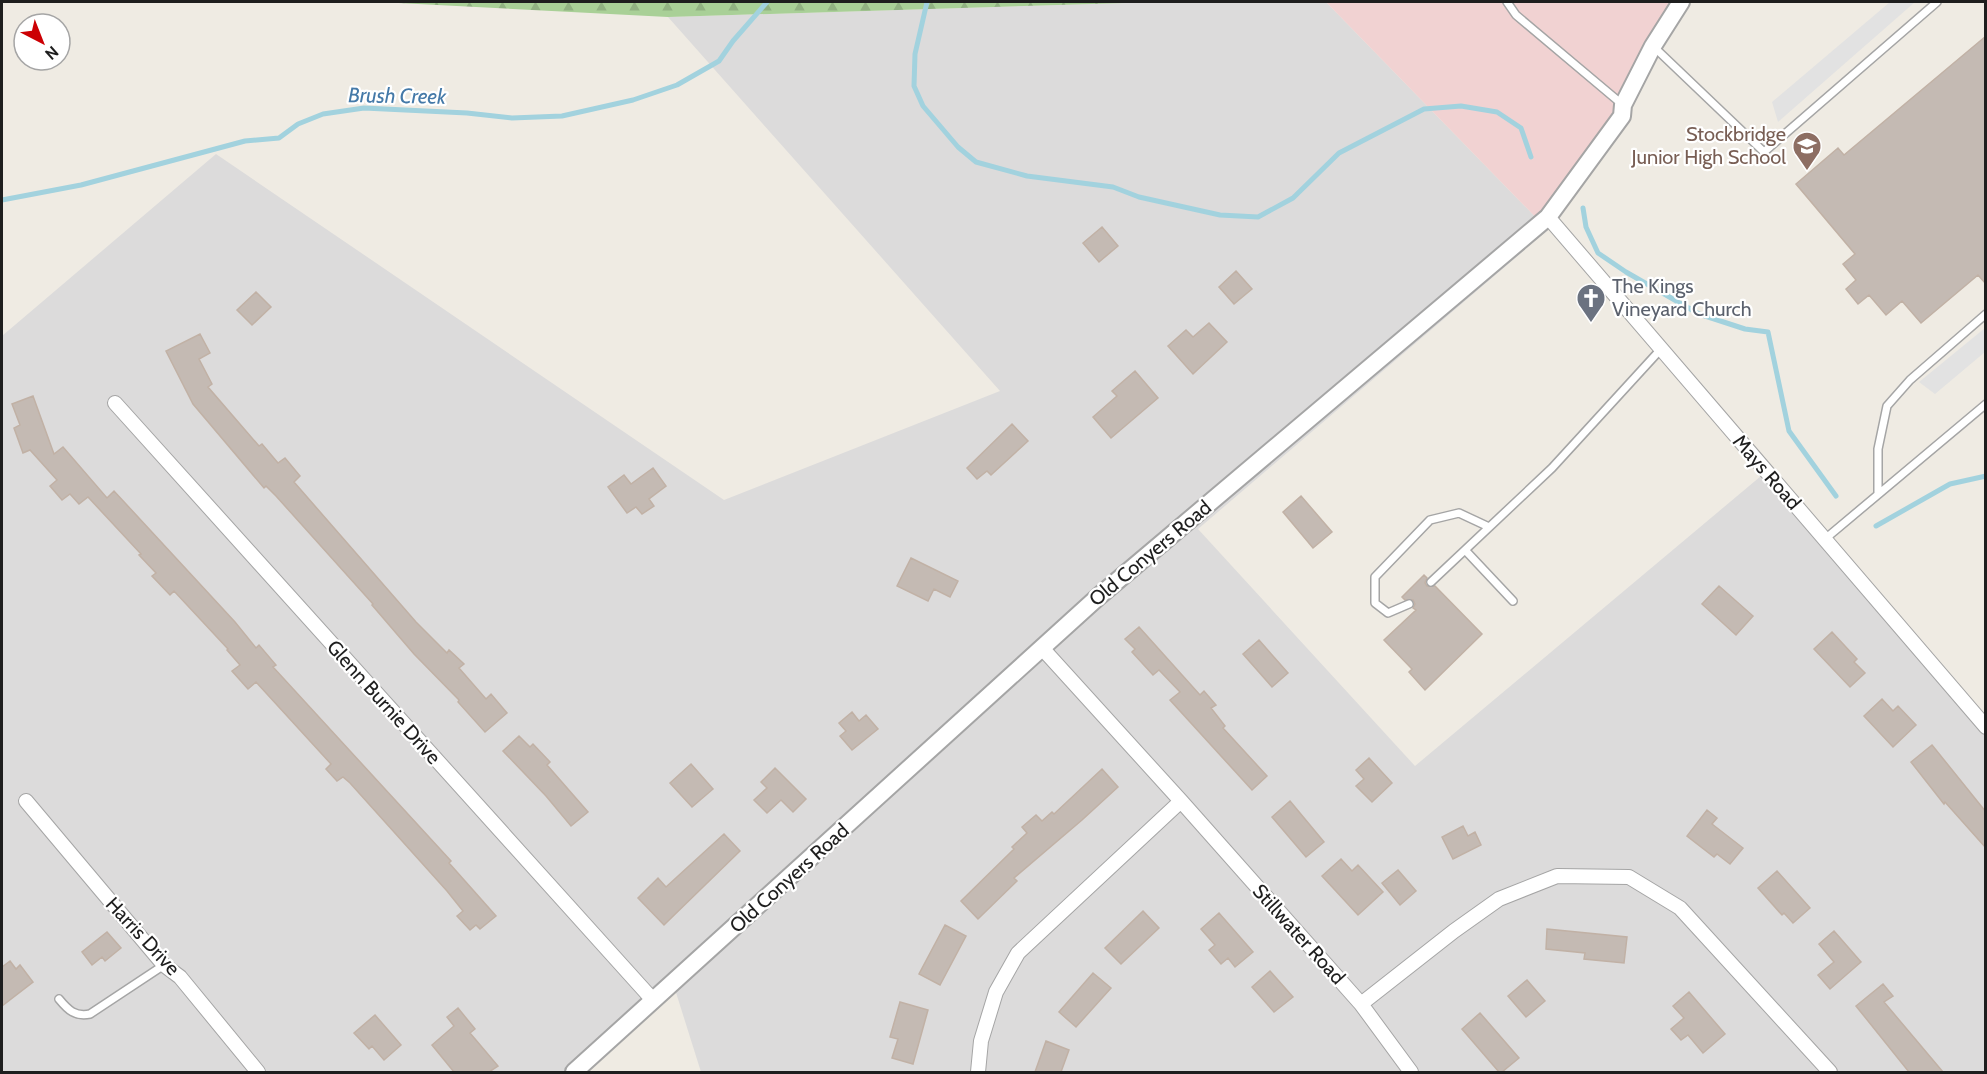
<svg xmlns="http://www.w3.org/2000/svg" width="1987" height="1074" viewBox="0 0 1987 1074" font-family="Cabin,sans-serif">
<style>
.residential{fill:#dcdbdb}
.commercial{fill:#f1d2d2}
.forest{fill:url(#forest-firs)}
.parking{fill:#e2e2e2}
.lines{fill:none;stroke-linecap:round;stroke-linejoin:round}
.stream{stroke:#a2d2de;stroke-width:5}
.building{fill:#c4bab3;stroke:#c1b1a5;stroke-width:1.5}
.service-casing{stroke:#a5a5a5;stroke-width:10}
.minor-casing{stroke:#a5a5a5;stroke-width:16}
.tertiary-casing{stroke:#a5a5a5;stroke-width:20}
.service{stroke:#fff;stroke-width:7}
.minor{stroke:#fff;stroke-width:14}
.tertiary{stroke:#fff;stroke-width:16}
.labels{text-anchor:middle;stroke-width:4.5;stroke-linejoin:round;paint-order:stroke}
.education-label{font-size:20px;fill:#785e54;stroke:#fff;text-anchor:end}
.worship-label{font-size:20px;fill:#5b616d;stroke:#fff;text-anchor:start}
.street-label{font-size:20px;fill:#1e1e1e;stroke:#fff}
.water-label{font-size:21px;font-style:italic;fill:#4479a8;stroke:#fff}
</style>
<defs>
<pattern id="forest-firs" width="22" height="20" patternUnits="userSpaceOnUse" patternTransform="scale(1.5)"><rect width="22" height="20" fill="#a9d097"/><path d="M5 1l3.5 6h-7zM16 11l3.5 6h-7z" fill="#91b282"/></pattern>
</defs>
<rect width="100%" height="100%" fill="#efebe3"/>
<path class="residential" d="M 1159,2 L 1326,2 L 1548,230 L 1198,529 L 1415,766 L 1761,476 L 1913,652 L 1985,719 L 1985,1072 L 701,1072 L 673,983 L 576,1072 L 2,1072 L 2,336 L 216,154 L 724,500 L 1000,391 L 668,17 Z"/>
<path class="commercial" d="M 1326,2 L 1683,2 L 1621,115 L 1548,230 Z"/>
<path class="forest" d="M 379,2 L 1159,2 L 668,17 Z"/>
<path class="parking" d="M 1890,2 L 1915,2 L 1778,122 L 1772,102 Z
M 1985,328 L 1985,352 L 1935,394 L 1919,382 Z"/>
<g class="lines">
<path class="stream" d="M 927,2 L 915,54 L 914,86 L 923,106 L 958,147 L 976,162 L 1027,176 L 1113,187 L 1139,197 L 1220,215 L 1258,217 L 1293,198 L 1339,153 L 1424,109 L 1461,106 L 1497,112 L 1521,128 L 1531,157
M 2,200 L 81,185 L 245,141 L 279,138 L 298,124 L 323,114 L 364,108 L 467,113 L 512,118 L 562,116 L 633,100 L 677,85 L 719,61 L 733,41 L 767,2
M 1583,208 L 1586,227 L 1598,253 L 1626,272 L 1699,314 L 1745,329 L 1768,332 L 1789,431 L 1836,496
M 1876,526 L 1950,484 L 1986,476"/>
</g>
<path class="building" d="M 1986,36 L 1986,284 L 1978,275 L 1921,323 L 1902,301 L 1886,315 L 1869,295 L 1858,304 L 1846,289 L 1856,280 L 1843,264 L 1855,254 L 1796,184 L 1838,148 L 1844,155 Z
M 1102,227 L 1118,246 L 1099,262 L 1083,243 Z
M 1236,271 L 1252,289 L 1234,304 L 1219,287 Z
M 256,292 L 271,307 L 252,325 L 237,310 Z
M 1209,323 L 1227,342 L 1193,374 L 1168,346 L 1186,330 L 1193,337 Z
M 200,334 L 210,353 L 199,359 L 212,384 L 208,387 L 259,446 L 262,444 L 278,463 L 285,458 L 300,476 L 294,482 L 416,622 L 447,653 L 449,650 L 464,664 L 459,668 L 486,699 L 491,694 L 507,713 L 485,732 L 458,702 L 459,700 L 414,654 L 372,605 L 373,604 L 276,496 L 266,486 L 264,488 L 193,404 L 166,351 Z
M 1135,371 L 1158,398 L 1111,438 L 1093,417 L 1117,396 L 1112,391 Z
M 33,396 L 54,454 L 63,447 L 107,498 L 114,491 L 235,622 L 256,648 L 259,645 L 276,665 L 273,667 L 451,861 L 449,863 L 496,916 L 480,929 L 476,925 L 470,930 L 457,916 L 463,911 L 447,891 L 350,783 L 343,777 L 337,781 L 326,769 L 331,764 L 256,682 L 248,689 L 232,671 L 240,665 L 227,650 L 228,649 L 174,591 L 170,595 L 152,576 L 156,573 L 139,555 L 141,554 L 88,497 L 79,504 L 70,494 L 62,500 L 50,486 L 57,480 L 30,450 L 23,453 L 14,428 L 20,425 L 12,404 Z
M 1012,424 L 1028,441 L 991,475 L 987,471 L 977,479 L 967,468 Z
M 653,468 L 666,486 L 649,499 L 654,506 L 642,514 L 636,507 L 627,513 L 608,487 L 624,475 L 631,484 Z
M 1301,496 L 1332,532 L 1313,548 L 1283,512 Z
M 911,558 L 958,581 L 950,597 L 934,589 L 928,601 L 897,586 Z
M 1424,575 L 1427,578 L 1425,583 L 1427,586 L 1435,586 L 1482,634 L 1425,690 L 1409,672 L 1412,669 L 1384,640 L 1416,610 L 1413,608 L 1415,604 L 1413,600 L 1405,600 L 1402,597 Z
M 1719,586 L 1753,616 L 1736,635 L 1702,604 Z
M 1139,627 L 1200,695 L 1204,691 L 1216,705 L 1211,708 L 1225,726 L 1223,728 L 1267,776 L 1252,790 L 1170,700 L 1180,692 L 1159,670 L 1153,675 L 1132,652 L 1135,649 L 1125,639 Z
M 1832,632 L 1857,659 L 1854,662 L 1865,673 L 1850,687 L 1814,649 Z
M 1259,640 L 1288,673 L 1272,687 L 1243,654 Z
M 1882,699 L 1893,711 L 1898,706 L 1916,725 L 1893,747 L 1864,716 Z
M 852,712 L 859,721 L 866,715 L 878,729 L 852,750 L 840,736 L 846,731 L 839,723 Z
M 519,736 L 530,747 L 533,744 L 550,762 L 547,765 L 588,812 L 571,826 L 546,796 L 503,751 Z
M 1932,745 L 1986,812 L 1986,848 L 1945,802 L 1944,804 L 1911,762 Z
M 1369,758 L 1392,783 L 1372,802 L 1356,786 L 1364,779 L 1356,770 Z
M 691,764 L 713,789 L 692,807 L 670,783 Z
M 775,768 L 806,799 L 793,812 L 781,800 L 767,813 L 754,800 L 767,788 L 761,782 Z
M 1102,769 L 1118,787 L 1082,820 L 1014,878 L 1017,881 L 978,919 L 961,901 L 1014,849 L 1012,847 L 1027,833 L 1022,827 L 1036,815 L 1042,821 L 1052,812 L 1054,814 Z
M 1290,801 L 1324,842 L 1306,857 L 1272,817 Z
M 1707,810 L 1717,818 L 1712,824 L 1743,848 L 1730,864 L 1717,854 L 1714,857 L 1687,836 Z
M 1463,826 L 1468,836 L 1475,832 L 1481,845 L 1453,859 L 1442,837 Z
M 724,834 L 740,851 L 664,925 L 638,898 L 658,878 L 666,887 Z
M 1341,859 L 1352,871 L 1358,865 L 1383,892 L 1358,915 L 1322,876 Z
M 1398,870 L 1416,891 L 1400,905 L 1382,883 Z
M 1777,871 L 1810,908 L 1793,923 L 1784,913 L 1782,915 L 1758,888 Z
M 1143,911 L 1159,928 L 1121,964 L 1105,948 Z
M 1219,913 L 1253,952 L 1235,967 L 1228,958 L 1221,964 L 1209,950 L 1215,945 L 1201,929 Z
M 945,925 L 966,936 L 940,985 L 919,974 Z
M 1547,929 L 1627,937 L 1624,963 L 1584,959 L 1585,953 L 1546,949 Z
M 1834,931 L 1861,962 L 1830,989 L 1818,975 L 1834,962 L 1819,944 Z
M 107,932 L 121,948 L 105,961 L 102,957 L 92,965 L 82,952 Z
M 10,961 L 16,969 L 20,965 L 33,982 L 2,1006 L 2,967 Z
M 1270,971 L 1293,997 L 1274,1012 L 1252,987 Z
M 1093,973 L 1111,988 L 1076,1027 L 1059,1012 Z
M 1527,980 L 1545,1001 L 1526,1017 L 1508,996 Z
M 1883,984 L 1893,996 L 1884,1002 L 1943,1072 L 1909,1072 L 1856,1006 Z
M 1689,992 L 1725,1034 L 1703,1053 L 1688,1035 L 1681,1040 L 1671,1029 L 1684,1018 L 1673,1006 Z
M 900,1002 L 928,1010 L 913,1064 L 892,1058 L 898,1039 L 890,1037 Z
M 458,1008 L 475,1029 L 470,1033 L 498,1066 L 489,1072 L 454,1072 L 432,1045 L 454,1026 L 447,1017 Z
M 1480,1013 L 1519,1058 L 1502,1072 L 1499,1072 L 1462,1029 Z
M 375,1015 L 401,1045 L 384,1060 L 372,1046 L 369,1049 L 354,1033 Z
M 1046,1041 L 1069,1050 L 1061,1072 L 1035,1072 Z"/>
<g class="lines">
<g class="service-casing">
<path id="service" d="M 1507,2 L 1516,15 L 1623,105
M 1654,47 L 1764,152 L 1937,2
M 1878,494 L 1878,449 L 1887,406 L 1910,380 L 1986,314
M 1825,539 L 1986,404
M 1465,550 L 1513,601
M 1431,582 L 1552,468 L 1661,349
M 1409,604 L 1388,613 L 1375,603 L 1375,577 L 1430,520 L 1459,513 L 1489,527
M 59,999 C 68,1010 75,1017 90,1014 L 164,965"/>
</g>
<g class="minor-casing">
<path id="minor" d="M 1548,217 L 1986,727
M 115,403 L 653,1000
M 1042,648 L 1181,801 L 1361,1004 L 1411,1072
M 26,801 L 164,965 L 180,977 L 258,1072
M 1361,1004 L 1454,931 L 1499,899 L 1557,876 L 1629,877 L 1680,908 L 1830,1072
M 978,1072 L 981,1041 L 996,992 L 1018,953 L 1181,801"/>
</g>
<g class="tertiary-casing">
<path id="tertiary" d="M 574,1072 L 1098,597 L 1548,217 L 1622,116 L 1623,105 L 1653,46 L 1681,2"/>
</g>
<use href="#service" class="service"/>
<use href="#minor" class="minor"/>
<use href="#tertiary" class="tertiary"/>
</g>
<defs>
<g id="school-pin" transform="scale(1.5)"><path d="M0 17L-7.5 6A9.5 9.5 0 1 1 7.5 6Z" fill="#8d6e63" stroke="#fff"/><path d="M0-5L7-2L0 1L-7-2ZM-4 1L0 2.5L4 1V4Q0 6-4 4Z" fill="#fff"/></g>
<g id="church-pin" transform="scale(1.5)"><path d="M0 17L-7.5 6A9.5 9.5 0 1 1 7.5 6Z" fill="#6b7280" stroke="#fff"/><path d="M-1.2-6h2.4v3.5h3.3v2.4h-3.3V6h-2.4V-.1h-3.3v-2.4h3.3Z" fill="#fff"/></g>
</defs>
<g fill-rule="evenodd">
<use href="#school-pin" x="1807" y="146"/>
<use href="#church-pin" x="1591" y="298"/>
</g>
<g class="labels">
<g class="education-label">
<text x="1786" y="141">Stockbridge<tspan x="1786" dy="23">Junior High School</tspan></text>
</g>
<g class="worship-label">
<text x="1612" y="293">The Kings<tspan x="1612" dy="23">Vineyard Church</tspan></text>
</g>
<g class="street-label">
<text transform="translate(1767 472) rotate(49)" y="7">Mays Road</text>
<text transform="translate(1150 553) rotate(-40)" y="7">Old Conyers Road</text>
<text transform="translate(384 702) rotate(48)" y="7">Glenn Burnie Drive</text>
<text transform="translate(789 878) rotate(-42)" y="7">Old Conyers Road</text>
<text transform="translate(1299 934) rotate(48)" y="7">Stillwater Road</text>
<text transform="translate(143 936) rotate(47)" y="7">Harris Drive</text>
</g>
<g class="water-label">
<text transform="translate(397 96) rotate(1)" y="7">Brush Creek</text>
</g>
</g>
<rect width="1987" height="1074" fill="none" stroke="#1e1e1e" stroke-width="6"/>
<g transform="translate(42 42) rotate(138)"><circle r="28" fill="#ffffff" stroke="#a5a5a5" stroke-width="1.5"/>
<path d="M0-4.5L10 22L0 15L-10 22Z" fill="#cc0004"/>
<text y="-9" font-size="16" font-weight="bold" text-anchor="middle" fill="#1e1e1e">N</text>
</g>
</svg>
